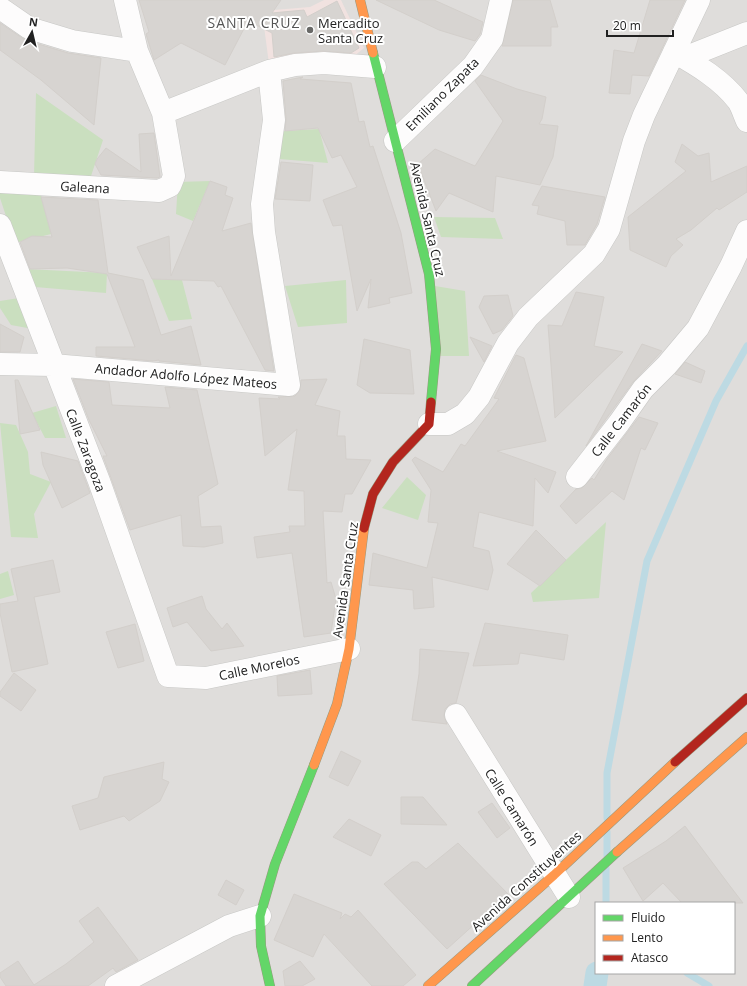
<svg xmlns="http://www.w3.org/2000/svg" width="747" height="986" viewBox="0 0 747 986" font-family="'Open Sans',sans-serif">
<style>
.residential{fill:#dfdddb;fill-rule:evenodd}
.commercial{fill:#f1e2e0}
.forest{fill:#cadfbf}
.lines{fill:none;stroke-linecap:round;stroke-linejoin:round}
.stream{stroke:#bddae3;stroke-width:7}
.canal{stroke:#bddae3;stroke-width:23}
.building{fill:#d7d4d1;stroke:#d3cfcb}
.street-casing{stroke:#c8c8c6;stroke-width:23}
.fast-casing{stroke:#989a80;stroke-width:10}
.slow-casing{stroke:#989a80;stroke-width:10}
.jam-casing{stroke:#989a80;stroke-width:10}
.street{stroke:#fdfcfc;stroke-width:22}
.fast{stroke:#63d668;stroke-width:9}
.slow{stroke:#ff974d;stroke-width:9}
.jam{stroke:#b3261e;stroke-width:9}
.poi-dot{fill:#696967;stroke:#fff;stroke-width:1.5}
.labels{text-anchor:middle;stroke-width:4;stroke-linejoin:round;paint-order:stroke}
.poi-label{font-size:13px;fill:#212121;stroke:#fff;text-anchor:start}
.street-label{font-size:13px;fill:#212121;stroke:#fff}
.neighbourhood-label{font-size:14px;letter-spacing:1px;fill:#545454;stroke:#fff}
</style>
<rect width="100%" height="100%" fill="#f0eeea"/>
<path class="residential" d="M 0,0 L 747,0 L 747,986 L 0,986 ZM 596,903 L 734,903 L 734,973 L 596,973 Z"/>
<path class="commercial" d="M 324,0 L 341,0 L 364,48 L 348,61 L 269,64 L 262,11 L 310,7 Z"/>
<path class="forest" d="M 36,93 L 103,140 L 91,176 L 34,176 Z
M 319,129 L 328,163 L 279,159 L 283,131 Z
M 210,181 L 193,221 L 176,214 L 178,182 Z
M 39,187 L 51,234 L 15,243 L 0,198 L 0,193 Z
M 434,217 L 495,218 L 503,239 L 441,237 Z
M 26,269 L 107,273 L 106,293 L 35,287 Z
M 152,279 L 182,280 L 192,319 L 169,321 Z
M 346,280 L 347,323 L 298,327 L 285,286 Z
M 435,286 L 465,291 L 469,356 L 440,356 Z
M 19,298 L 33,329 L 11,325 L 0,308 L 0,301 Z
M 56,406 L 66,438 L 45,438 L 32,413 Z
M 0,423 L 16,425 L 28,452 L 30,474 L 51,482 L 34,514 L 38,538 L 11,537 Z
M 407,477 L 426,495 L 418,520 L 382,508 Z
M 606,522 L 599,598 L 533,602 L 531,593 Z
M 8,571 L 14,595 L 0,599 L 0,574 Z"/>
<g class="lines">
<path class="stream" d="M 607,818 L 607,773 L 647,561 L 716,401 L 747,346
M 607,856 L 607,832
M 606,903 L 606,868
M 687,973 L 709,986"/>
<path class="canal" d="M 595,986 L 597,973"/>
</g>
<path class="building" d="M 139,0 L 281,0 L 272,13 L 304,10 L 307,17 L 337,1 L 359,48 L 351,53 L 323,51 L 294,53 L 274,57 L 272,33 L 248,21 L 225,65 L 181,43 L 154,60 L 146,34 L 149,32 Z
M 376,0 L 434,0 L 483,22 L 480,34 L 475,41 L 439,30 Z
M 513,0 L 550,0 L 558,27 L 551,27 L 551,46 L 502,46 Z
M 650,0 L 685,0 L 649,76 L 632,75 L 630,94 L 609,93 L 614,50 L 634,53 Z
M 0,23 L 25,40 L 68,53 L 101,58 L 94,125 L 41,80 L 0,50 Z
M 481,75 L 517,89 L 546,97 L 542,119 L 539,124 L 558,126 L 553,157 L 540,185 L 496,176 L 493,212 L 449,193 L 436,211 L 418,164 L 435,149 L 475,166 L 503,121 L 475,81 Z
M 303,77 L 300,79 L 351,83 L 359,122 L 364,121 L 370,147 L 373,146 L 401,233 L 412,293 L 389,298 L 390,303 L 368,308 L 371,279 L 357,311 L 342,225 L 333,226 L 323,200 L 357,187 L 341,155 L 332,158 L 318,128 L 285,131 L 286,119 L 283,81 Z
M 154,133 L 160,177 L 157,178 L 101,175 L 95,164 L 97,159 L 106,148 L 141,172 L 139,134 Z
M 682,144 L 698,156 L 709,153 L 711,182 L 747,166 L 747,192 L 719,210 L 717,208 L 691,230 L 676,239 L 683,245 L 671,256 L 666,267 L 630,250 L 628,217 L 686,171 L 675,162 Z
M 281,162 L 313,165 L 310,201 L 275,199 Z
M 210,181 L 227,187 L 225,195 L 233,198 L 222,231 L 251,223 L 274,371 L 265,370 L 221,286 L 218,287 L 214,281 L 152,279 L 137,247 L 169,236 L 171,276 Z
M 542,186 L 605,197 L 597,224 L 585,245 L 567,245 L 565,221 L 537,214 L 539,206 L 532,205 Z
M 41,197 L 98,200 L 108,273 L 143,280 L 161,335 L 191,326 L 201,365 L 159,361 L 159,360 L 153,361 L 96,356 L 96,347 L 135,347 L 107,274 L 67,268 L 30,269 L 20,242 L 32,236 L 52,237 Z
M 576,292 L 604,297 L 594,346 L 623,352 L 555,418 L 548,325 L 562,326 Z
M 508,295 L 513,316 L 502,330 L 493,334 L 479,307 L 484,296 Z
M 0,324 L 24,337 L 20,352 L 0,352 Z
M 470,337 L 492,346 L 484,362 Z
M 364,339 L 410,350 L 414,394 L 370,393 L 357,385 Z
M 642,344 L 662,351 L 633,382 L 586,446 Z
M 516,355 L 524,358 L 546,441 L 497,451 L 556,472 L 548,493 L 535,478 L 533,526 L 479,512 L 473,547 L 489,551 L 493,570 L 488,590 L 432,577 L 434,607 L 414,609 L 413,590 L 369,585 L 373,553 L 427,568 L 438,523 L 428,522 L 431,490 L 412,460 L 415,457 L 443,472 L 461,444 L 465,446 L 499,399 L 494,398 Z
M 685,362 L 705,371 L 701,383 L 675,374 Z
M 73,379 L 109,382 L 112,405 L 170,408 L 165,387 L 197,390 L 218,484 L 198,496 L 201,527 L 221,526 L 223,543 L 204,547 L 183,546 L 181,515 L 130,530 L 103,456 L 107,456 L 89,420 Z
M 327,379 L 315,405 L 340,411 L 337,436 L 345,436 L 346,459 L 371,460 L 352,494 L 345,494 L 342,512 L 323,511 L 327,583 L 331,582 L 336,599 L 331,633 L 304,637 L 292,553 L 257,558 L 254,537 L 290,532 L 289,526 L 305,526 L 304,491 L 288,490 L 297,429 L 265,456 L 259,398 L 280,399 L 278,397 L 295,396 L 300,390 L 301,380 Z
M 15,380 L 18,380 L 40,430 L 20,434 Z
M 639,417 L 658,423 L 645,450 L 641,448 L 624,500 L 612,491 L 576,524 L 560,506 L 576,489 L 582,488 L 592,478 L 594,480 L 607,459 Z
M 41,452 L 78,461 L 90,493 L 62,508 L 43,465 Z
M 536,530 L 566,560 L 540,586 L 507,564 Z
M 53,560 L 60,592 L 34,597 L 48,664 L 12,672 L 0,613 L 0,604 L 18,601 L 11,569 Z
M 202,596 L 206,609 L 222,629 L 227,623 L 244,646 L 211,651 L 187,622 L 173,627 L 167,608 Z
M 485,623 L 568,635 L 564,660 L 520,653 L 518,664 L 473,666 Z
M 135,624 L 144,661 L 118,668 L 106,632 Z
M 420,649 L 469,653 L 456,703 L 450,704 L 445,709 L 444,716 L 447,724 L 412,720 L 419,674 Z
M 310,670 L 312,694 L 278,696 L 277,676 Z
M 14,673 L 36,690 L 21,711 L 0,696 L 0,692 Z
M 341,751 L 361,761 L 348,786 L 329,777 Z
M 164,762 L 162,779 L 169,782 L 160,801 L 129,821 L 124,816 L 80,830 L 72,806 L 98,798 L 104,777 Z
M 401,797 L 423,797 L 447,825 L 401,824 Z
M 492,803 L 510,828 L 497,838 L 478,812 Z
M 349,819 L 381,835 L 371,856 L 333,837 Z
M 685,826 L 730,886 L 743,903 L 682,903 L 663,883 L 643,901 L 623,868 L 666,841 Z
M 458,843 L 510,896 L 489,913 L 488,912 L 447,949 L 384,884 L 412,862 L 418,862 L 426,869 Z
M 226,880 L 244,890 L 236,905 L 218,895 Z
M 294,894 L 342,913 L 340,919 L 345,914 L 351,917 L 358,910 L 416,975 L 403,986 L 372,986 L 324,934 L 313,957 L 274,940 Z
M 98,907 L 138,960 L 116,972 L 113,968 L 88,986 L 6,986 L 0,977 L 0,973 L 18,961 L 34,985 L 66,964 L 94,942 L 79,921 Z
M 300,961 L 315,979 L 302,986 L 285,986 L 283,971 Z"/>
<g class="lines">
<g class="street-casing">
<path id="street" d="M 0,8 L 29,28 L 72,41 L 137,51
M 674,52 C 697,65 722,80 738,101 C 742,107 744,115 747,121
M 684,58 L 747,33
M 163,113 L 269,71 L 295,65 L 324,63 L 375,67
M 395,141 L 473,66 L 492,39 L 501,0
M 0,182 L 159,191 L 170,186 L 174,176 L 163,113 L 137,51 L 125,0
M 0,225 L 99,481 L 168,676 L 206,678 L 349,649
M 0,364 L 53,365 L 289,385 L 264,232 L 262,204 L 274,120 L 269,71
M 429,424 L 448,424 L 465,414 L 479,397 L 508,343 L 528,317 L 594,254 L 609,229 L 634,141 L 644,115 L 699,0
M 577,477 L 619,423 L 643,389 L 667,365 L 698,328 L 731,266 L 747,231
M 456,715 L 569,897
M 116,986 L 229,926 L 260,916"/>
</g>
<g class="fast-casing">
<path id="fast" d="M 373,53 L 429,274 L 436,349 L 431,402
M 270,986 L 261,946 L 260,916 L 275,864 L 314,765
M 472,986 L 617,852"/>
</g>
<g class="slow-casing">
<path id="slow" d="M 360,0 L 373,53
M 314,765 L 337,704 L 349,649 L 364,528
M 617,852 L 747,737
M 428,986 L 554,875 L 675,762"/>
</g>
<g class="jam-casing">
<path id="jam" d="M 364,528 L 373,494 L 393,462 L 429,424 L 431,402
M 675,762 L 747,698"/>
</g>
<use href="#street" class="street"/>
<use href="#fast" class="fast"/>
<use href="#slow" class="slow"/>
<use href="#jam" class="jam"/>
</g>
<circle class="poi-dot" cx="310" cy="30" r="4"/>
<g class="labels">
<g class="poi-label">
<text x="318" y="28">Mercadito<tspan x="318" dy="15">Santa Cruz</tspan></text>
</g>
<g class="street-label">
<text transform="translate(442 94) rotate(-45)" y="5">Emiliano Zapata</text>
<text transform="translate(85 187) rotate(3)" y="5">Galeana</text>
<text transform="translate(428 219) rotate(77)" y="5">Avenida Santa Cruz</text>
<text transform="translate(186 376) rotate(5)" y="5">Andador Adolfo López Mateos</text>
<text transform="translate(621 420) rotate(-52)" y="5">Calle Camarón</text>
<text transform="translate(86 450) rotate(69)" y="5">Calle Zaragoza</text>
<text transform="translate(345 580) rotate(-82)" y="5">Avenida Santa Cruz</text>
<text transform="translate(259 667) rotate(-12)" y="5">Calle Morelos</text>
<text transform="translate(512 807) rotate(58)" y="5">Calle Camarón</text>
<text transform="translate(526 881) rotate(-42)" y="5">Avenida Constituyentes</text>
</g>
<g class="neighbourhood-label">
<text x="254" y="28">SANTA CRUZ</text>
</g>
</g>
<rect x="595" y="902" width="140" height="72" fill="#ffffff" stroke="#a6a6a6"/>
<rect x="603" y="915" width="20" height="6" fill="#63d668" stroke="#a6a6a6"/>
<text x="631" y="922" font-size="12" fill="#212121">Fluido</text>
<rect x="603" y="935" width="20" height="6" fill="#ff974d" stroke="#a6a6a6"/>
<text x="631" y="942" font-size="12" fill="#212121">Lento</text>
<rect x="603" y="955" width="20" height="6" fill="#b3261e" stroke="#a6a6a6"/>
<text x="631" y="962" font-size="12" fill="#212121">Atasco</text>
<g transform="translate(32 32) rotate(8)" stroke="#ffffff" stroke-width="3" paint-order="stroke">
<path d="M0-3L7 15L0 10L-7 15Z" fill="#212121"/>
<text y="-6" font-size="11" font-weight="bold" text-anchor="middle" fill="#212121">N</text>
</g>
<path d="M607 30v6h66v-6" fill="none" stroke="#212121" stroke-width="2"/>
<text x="613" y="30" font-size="12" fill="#212121" stroke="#ffffff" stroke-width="3" paint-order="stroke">20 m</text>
</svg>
